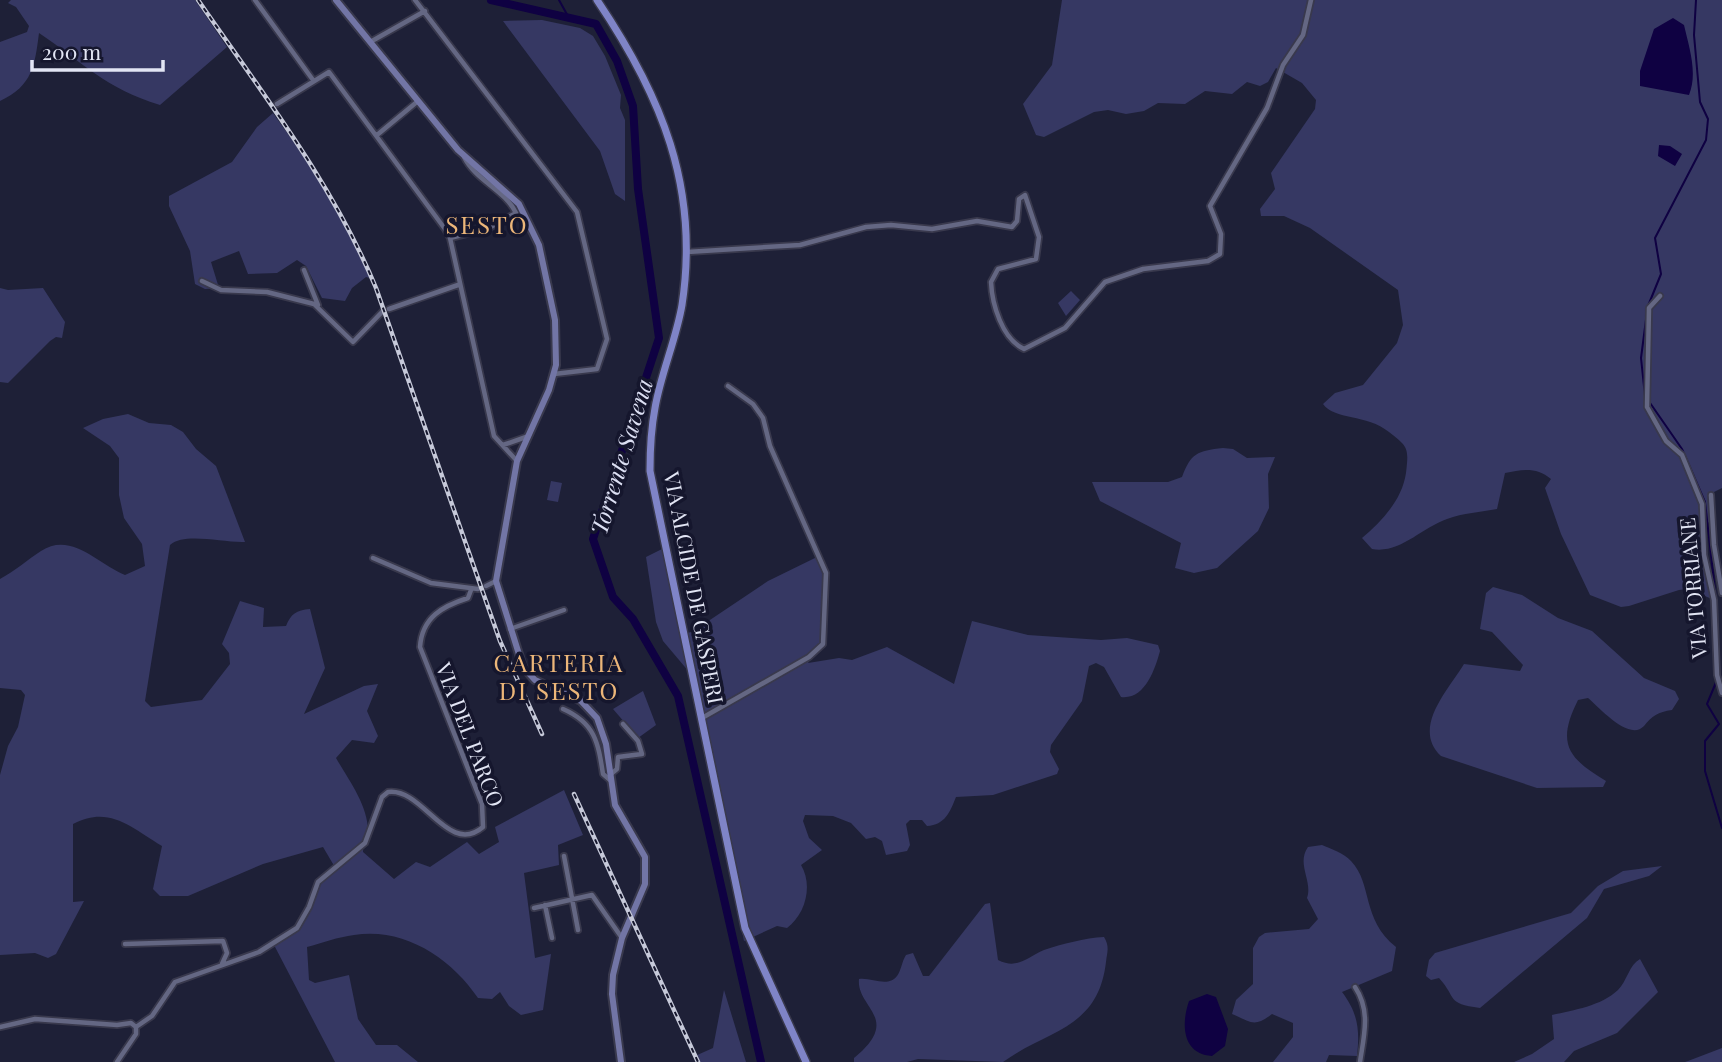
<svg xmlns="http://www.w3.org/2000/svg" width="1722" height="1062" viewBox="0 0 1722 1062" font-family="'Playfair Display',serif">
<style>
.green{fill:#363863}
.water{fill:#0f0142}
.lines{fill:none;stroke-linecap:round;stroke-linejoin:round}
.stream{stroke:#0f0142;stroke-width:2}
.river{stroke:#0f0142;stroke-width:8}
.street-casing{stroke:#39394d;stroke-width:8}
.secondary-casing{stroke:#39394d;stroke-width:10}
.primary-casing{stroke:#39394d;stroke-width:10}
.street{stroke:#646783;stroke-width:4.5}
.secondary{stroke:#7275a5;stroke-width:6}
.primary{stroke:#7f84c7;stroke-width:7}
.rail-casing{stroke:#c6c9d9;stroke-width:4.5}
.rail{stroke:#15162d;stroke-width:2;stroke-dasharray:5;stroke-linecap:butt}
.labels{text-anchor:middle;stroke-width:7;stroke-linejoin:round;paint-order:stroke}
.street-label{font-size:21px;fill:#e2e5f4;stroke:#15162d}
.water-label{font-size:23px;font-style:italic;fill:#dcdff3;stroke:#15162d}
.quarter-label{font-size:24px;letter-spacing:2px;fill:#ecb679;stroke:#15162d}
</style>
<rect width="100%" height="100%" fill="#1e2037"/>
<path class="green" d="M 11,0 L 195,0 L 227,47 L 160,105 C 105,88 85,64 39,33 C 35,64 33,86 0,101 L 0,42 L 27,32 L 29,26 L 16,7 L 8,3 Z
M 1062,0 L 1722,0 L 1722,488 L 1714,492 L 1711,519 L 1703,530 L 1712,599 L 1688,589 L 1679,590 L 1629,606 L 1621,607 L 1590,595 L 1561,534 L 1545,488 L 1551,479 C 1537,467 1523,469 1505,473 L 1497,509 C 1481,512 1463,513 1447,519 C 1421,528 1400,554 1372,549 L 1362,538 C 1382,521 1402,500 1406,473 C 1409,447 1408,447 1389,432 C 1367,414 1334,420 1323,404 L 1335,393 L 1363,385 L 1397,343 L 1403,325 L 1398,290 L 1310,228 L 1284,216 L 1261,216 L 1260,209 L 1275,189 L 1271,173 L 1315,109 L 1316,100 L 1302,83 L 1276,68 L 1268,82 L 1260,86 L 1247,82 L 1232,94 L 1205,91 L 1185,104 L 1158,103 L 1144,111 L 1126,114 L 1108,110 L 1094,112 L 1044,137 L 1036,135 L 1023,104 L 1052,65 Z
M 542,20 L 580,28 L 593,36 L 605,56 L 621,95 L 620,108 L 625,120 L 625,201 L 615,194 L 600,151 L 503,21 Z
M 273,113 L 323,183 L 373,279 L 366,277 L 352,288 L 345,301 L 322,298 L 306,266 L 297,260 L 277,273 L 248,274 L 239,251 L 211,262 L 219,288 L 205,289 L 195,284 L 190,251 L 169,206 L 169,196 L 232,162 L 257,127 Z
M 0,288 L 8,290 L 43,288 L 65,322 L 62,338 L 56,337 L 50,341 L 8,383 L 0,382 Z
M 1071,291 L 1080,300 L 1066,316 L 1058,303 Z
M 128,414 L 149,423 L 171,425 L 183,432 L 196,449 L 216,466 L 245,542 C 223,543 185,532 170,545 L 145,701 L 151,707 L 202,700 L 230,664 L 229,653 L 222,644 L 240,601 L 264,608 L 263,627 L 286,626 C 291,614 296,610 310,609 L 325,668 L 304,714 L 364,686 L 378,684 L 367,711 L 378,736 L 374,743 L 352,740 L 336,758 C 348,779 368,805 368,831 C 368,838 363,844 363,852 L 394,879 L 416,862 L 430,867 L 467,842 L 479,854 L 499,842 L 495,827 L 564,790 L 583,835 L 558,845 L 559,865 L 524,873 L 535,958 L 551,954 L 543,1010 L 521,1015 L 509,1006 L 500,992 L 492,999 L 478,998 C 451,958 404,927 354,935 C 338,937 322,943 307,947 L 309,980 L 315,983 L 349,975 L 358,1019 L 376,1045 L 397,1045 L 418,1062 L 335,1062 L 274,945 L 302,926 L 322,882 L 336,869 L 323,847 L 263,864 L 188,896 L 160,896 L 153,889 L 162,846 C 131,828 110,805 73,824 L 73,902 L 84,901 L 56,954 L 48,958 L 35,953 L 0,955 L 0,775 L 8,746 L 18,727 L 25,695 L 21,690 L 0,688 L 0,579 C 15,571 27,560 41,551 C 71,531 98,564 125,575 L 145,566 L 142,544 L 124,518 L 119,495 L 119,458 L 110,446 L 83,428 L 103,419 Z
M 1223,448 L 1233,449 L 1247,458 L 1275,457 L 1268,474 L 1269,508 L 1258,531 L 1217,568 L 1194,573 L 1175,568 L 1181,543 L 1100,501 L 1092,482 L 1168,482 L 1182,477 C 1191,453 1197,451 1223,448 Z
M 551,481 L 562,483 L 558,502 L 547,500 Z
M 666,547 L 686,633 L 692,632 L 768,581 L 817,557 L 827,580 L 826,635 L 808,663 L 839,658 L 852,660 L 887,647 L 954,684 L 972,621 L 1028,635 L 1101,640 L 1127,638 L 1158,645 L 1160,651 C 1155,669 1145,700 1121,697 L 1104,667 L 1096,663 L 1089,666 L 1082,701 L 1051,745 L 1050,752 L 1059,769 L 1057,774 L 993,795 L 956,797 C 950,812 945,825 927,826 L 922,820 L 910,820 L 906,824 L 910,845 L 907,851 L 886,855 L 882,841 L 875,837 L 866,839 L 851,823 L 833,816 L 805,815 L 803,821 L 809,838 L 822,850 L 801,865 C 813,885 806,914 787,928 L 777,926 L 744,941 L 690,673 L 663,641 L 656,622 L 646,557 Z
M 1493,587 L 1522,595 L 1558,618 L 1592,631 L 1644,678 L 1675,691 L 1679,699 L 1672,710 C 1658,712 1652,716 1644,726 C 1629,742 1599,707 1588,698 L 1578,700 C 1556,744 1568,758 1606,781 L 1603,787 L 1537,788 L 1441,756 C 1411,728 1449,689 1464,664 L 1520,671 L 1523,665 L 1492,632 L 1480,629 L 1486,593 Z
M 643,691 L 656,725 L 638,738 L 613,709 Z
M 1322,845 C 1331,849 1344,853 1351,861 C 1373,884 1361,919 1396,947 L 1392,971 L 1342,992 C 1358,1013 1360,1030 1357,1056 L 1329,1055 L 1326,1062 L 1273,1062 L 1293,1037 L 1293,1023 L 1272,1014 C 1254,1028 1251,1022 1232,1014 L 1236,1000 L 1253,984 L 1253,948 L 1259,937 L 1265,933 L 1309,929 L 1318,919 L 1307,898 C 1313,881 1296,864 1308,847 Z
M 1662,866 L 1649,876 L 1604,889 L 1587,918 L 1480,1008 C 1445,1003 1458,999 1439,978 L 1431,980 L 1426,976 L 1429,960 L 1435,953 L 1571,913 L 1598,886 L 1623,871 Z
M 990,903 L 998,960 C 1018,970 1027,957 1044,950 C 1062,944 1085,938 1104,937 C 1110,947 1107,952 1106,962 C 1098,1030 1048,1029 1003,1062 L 918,1059 L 907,1062 L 854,1062 L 854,1058 C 903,1018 856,1008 859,979 C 871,977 888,988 897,976 C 901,971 902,961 906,955 L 913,953 L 923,976 L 929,976 L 985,904 Z
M 1640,959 L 1658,992 L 1617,1033 L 1574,1051 L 1564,1062 L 1514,1062 L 1532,1054 L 1554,1039 L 1552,1015 C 1574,1010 1601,1006 1618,990 C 1627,981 1629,965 1640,959 Z
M 724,990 L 746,1062 L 698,1062 L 695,1056 L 713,1048 Z
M 1722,1048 L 1722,1062 L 1685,1062 L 1688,1061 Z"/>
<path class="water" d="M 1673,18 L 1684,25 C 1689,47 1698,73 1689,95 L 1640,86 L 1640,71 L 1654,29 Z
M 1659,145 L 1670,146 L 1682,154 L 1675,166 L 1658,156 Z
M 1207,994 L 1216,997 L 1228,1029 L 1225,1046 L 1212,1056 C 1182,1054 1181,1024 1189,1001 Z"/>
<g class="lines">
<path class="stream" d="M 559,0 L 569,18
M 1648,306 L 1661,274 L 1655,238 L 1706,140 L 1708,119 L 1700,102 L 1694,35 L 1696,0
M 1645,396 L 1641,358 L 1647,312
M 1648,400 L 1682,449 L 1705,502 L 1716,599
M 1716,604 L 1719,676
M 1717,680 L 1707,704 L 1719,724 L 1705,741 L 1705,771 L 1722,828"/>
<path class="river" d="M 491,0 L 596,24 L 617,61 L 633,106 L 638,189 L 659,338 L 593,539 L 613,597 L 633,619 L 678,696 L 761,1062"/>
<g class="street-casing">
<path id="street" d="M 255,0 L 313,80
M 415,0 L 577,212 L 607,339 L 597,369 L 554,374
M 372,41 L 425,11
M 277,104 L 329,72 L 445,229 L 450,238 L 494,436 L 517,461
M 377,135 L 418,101
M 450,238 L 487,229 L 516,213 C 505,190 476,181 464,157
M 687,252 L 800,245 L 866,227 L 891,225 L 932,229 L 977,221 L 1012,227 L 1017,221 L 1019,199 L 1025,195 L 1039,237 L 1036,259 L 998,269 L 991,282 C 992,304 1002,339 1024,349 L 1065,328 L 1105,282 L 1143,269 L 1208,261 L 1220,254 L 1221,234 L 1210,206 L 1267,108 L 1283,65 L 1303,35 L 1311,0
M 304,270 L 318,305
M 202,281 L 221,290 L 267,292 L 314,304 L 353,342 L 382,312
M 1660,296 L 1649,308 L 1647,407 L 1666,441 L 1682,455 L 1702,504 L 1704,555 L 1714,600 L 1717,675 L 1722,693
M 389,309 L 458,285
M 503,445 L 526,437
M 1711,495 L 1714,545 L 1722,593
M 373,558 L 431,583 L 478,589
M 486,586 L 496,581
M 510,629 L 564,610
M 563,709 C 595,723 598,742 603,774 L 610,780
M 702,718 L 809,657 L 823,644 L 826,573 L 770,446 L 763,418 L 753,404 L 728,386
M 611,774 L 617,769 L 618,757 L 642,754 L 638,741 L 623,724
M 564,856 L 578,930
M 545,905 L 552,938
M 534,908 L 592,895 L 622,938
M 125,944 L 223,941 L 227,953 L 222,964
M 1355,987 C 1371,1011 1364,1035 1360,1062
M 0,1027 L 35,1019 L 117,1025 L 131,1023 L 136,1027 L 136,1034 L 117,1062
M 136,1027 L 152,1016 L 175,982 L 259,952 L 297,928 L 309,907 L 318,882 L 365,843 L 382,797 L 388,792 C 423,787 448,857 483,827 L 482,804 L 420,647 C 422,617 443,606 468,598 L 471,590"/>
</g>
<g class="secondary-casing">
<path id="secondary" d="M 336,0 L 458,150 L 519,204 L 539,245 L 555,320 L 556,365 L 549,390 L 517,461 L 496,581 L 523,667 L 535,680 L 581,701 L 597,718 L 606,744 L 615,805 L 645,857 L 645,884 L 622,938 L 613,975 L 612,994 L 621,1062"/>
</g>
<g class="primary-casing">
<path id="primary" d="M 597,0 C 661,95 700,187 682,305 C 676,340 661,373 655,408 C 651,429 650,450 650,471 L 745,928 L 806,1062"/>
</g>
<use href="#street" class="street"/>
<use href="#secondary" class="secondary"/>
<use href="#primary" class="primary"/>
<g class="rail-casing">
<path id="rail" d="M 198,0 C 262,93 333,184 376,288 L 500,641 L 542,734
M 574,794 L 698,1062"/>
</g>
<use href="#rail" class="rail"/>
</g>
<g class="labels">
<g class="street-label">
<text transform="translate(693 588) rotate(79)" y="7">VIA ALCIDE DE GASPERI</text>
<text transform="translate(1694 588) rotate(-95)" y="7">VIA TORRIANE</text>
<text transform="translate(469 735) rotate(69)" y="7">VIA DEL PARCO</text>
</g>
<g class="water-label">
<text transform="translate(622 457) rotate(-73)" y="8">Torrente Savena</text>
</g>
<g class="quarter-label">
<text x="487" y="234">SESTO</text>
<text x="559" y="672">CARTERIA<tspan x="559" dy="28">DI SESTO</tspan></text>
</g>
</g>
<path d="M32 60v10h131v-10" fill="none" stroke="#e2e5f4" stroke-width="3.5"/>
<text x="42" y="60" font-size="21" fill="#e2e5f4" stroke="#15162d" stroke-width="5" paint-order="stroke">200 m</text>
</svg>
